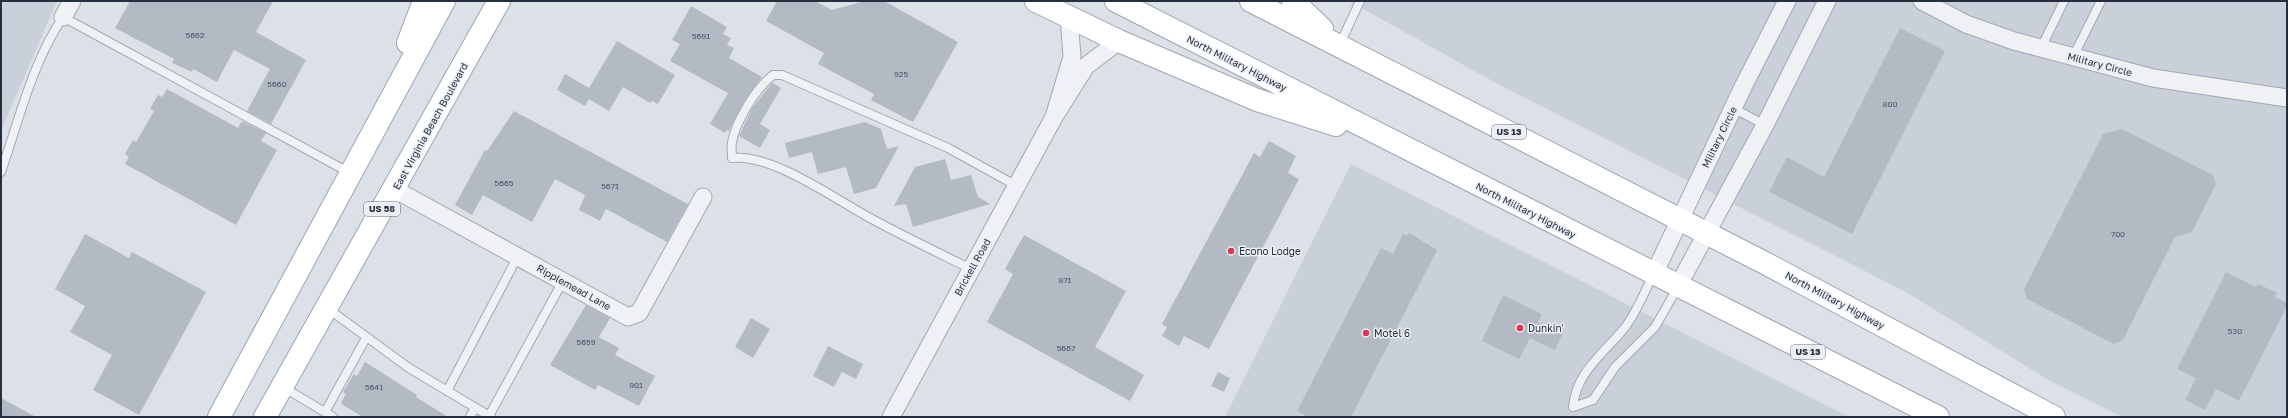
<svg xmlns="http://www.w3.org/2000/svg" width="2288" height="418" viewBox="0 0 2288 418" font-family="'Golos Text',sans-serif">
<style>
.built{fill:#cad0d9}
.building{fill:#b3bac4}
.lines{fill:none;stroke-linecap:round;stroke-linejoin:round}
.service-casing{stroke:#a1a8b1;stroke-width:10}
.minor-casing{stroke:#a1a8b1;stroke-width:19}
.primary-casing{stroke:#9ba5b4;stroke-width:24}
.service{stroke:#eff1f5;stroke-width:8}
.minor{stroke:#eff1f5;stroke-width:17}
.primary{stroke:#fff;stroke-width:22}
.poi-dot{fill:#d63753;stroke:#ebeff5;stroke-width:1.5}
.labels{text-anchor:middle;stroke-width:3;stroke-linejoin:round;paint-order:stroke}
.number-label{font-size:8px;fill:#485260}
.shield{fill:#ebeff5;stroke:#606975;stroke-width:1}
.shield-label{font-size:9px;font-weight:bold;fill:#252f3e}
.street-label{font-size:10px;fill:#252f3e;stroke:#ebeff5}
.poi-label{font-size:10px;fill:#252f3e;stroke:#ebeff5;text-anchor:start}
</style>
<rect width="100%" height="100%" fill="#dce1e7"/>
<path class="built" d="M 1,1 L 57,1 L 1,131 Z
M 1349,1 L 2287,1 L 2287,417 L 2122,417 L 2050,381 L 1906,292 L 1496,83 Z
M 1351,164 L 1849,417 L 1225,417 Z"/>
<path class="building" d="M 130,1 L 273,1 L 256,32 L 306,60 L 271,124 L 247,111 L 270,69 L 234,50 L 217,82 L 193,69 L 192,72 L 172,63 L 174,59 L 115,28 Z
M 777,1 L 815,1 L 832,10 L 865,1 L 884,1 L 958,42 L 913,122 L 871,100 L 874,94 L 818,64 L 824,53 L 766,21 Z
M 691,6 L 727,27 L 723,34 L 731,38 L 727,45 L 734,48 L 729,58 L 762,77 L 743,103 L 729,131 L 727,130 L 725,133 L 710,124 L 728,93 L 670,61 L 680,44 L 672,40 Z
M 1900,28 L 1945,51 L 1852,234 L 1769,192 L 1787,157 L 1824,177 Z
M 617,41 L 675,75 L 658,104 L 652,101 L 650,103 L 623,87 L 609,111 L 589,99 L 585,106 L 557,90 L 565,74 L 589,88 Z
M 772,83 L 781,88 L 760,124 L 770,130 L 760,148 L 739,136 L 752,108 Z
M 167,89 L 238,128 L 242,121 L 266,133 L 261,141 L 277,150 L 236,225 L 125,164 L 129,157 L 125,154 L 133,140 L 136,142 L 154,111 L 150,109 L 158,95 L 162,97 Z
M 514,111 L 688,204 L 667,242 L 606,209 L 600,221 L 579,210 L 585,195 L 555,179 L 532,222 L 483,195 L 472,215 L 455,205 L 485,150 L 487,151 Z
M 865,122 L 881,129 L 887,149 L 899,146 L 876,188 L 854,194 L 846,167 L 818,174 L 812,152 L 789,158 L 785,143 Z
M 2122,129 L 2213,175 L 2216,184 L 2192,232 L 2175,237 L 2123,340 L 2114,344 L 2027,299 L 2024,289 L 2103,134 Z
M 1269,141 L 1296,156 L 1288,173 L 1299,179 L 1209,349 L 1184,336 L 1179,346 L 1162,336 L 1167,327 L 1162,324 L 1254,153 L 1260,157 Z
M 945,159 L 951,180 L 971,175 L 978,197 L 990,204 L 913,227 L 906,204 L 894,206 L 915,167 Z
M 1409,233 L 1437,250 L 1351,417 L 1308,417 L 1297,411 L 1381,248 L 1393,254 L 1403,234 L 1407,236 Z
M 85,234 L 129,258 L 132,252 L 206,292 L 139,415 L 93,390 L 112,355 L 70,332 L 85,306 L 55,289 Z
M 1024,235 L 1126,291 L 1095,347 L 1144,375 L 1130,401 L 987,322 L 1013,274 L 1005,269 Z
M 2226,272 L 2256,287 L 2258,284 L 2277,293 L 2275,297 L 2287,303 L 2287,306 L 2239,401 L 2216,389 L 2205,410 L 2185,400 L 2196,378 L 2177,369 Z
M 1503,295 L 1542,314 L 1538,322 L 1563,333 L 1555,350 L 1530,338 L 1519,359 L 1482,341 Z
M 586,305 L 610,318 L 599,337 L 619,348 L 615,355 L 655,376 L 639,406 L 598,385 L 595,390 L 550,365 Z
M 751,318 L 770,329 L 753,358 L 735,347 Z
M 828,346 L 863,364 L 856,379 L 842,372 L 834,387 L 813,376 Z
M 365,362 L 417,395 L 416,397 L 448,417 L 363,417 L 343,405 L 341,403 L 346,394 L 343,392 L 354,374 L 357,376 Z
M 1218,372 L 1230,378 L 1224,392 L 1211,386 Z
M 1,398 L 36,417 L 1,417 Z"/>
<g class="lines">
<g class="service-casing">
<path id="service" d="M 1340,44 L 1360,1
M 2041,48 L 2064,1
M 2073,57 L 2101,1
M 1733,108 L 1765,125
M 1,172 C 19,120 32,63 63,17 L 350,173
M 971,269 C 937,252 903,236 870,218 C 835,199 771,153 732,158 C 732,153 731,147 732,142 C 736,121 756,88 773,75 L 782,75 L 948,148 L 1017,186
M 1653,275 C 1645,291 1637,311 1626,326 C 1606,352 1576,371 1573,407 L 1593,400 L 1615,367 L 1655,327 L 1678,287
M 327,308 L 409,368 L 491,417
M 283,387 L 333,417
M 447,391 L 518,256
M 325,412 L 366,338
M 489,416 L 563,281
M 470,417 L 475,408"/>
</g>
<g class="minor-casing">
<path id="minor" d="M 1922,1 L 1966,24 L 2014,41 L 2153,78 L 2287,98
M 63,17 L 72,1
M 1069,17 L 1072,57 L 1054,117 L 1086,66 L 1119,41
M 394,189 L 628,317 L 639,313 L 703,197
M 1654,274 L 1744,85 L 1787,1
M 1678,286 L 1765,125 L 1827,1
M 891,417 L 1054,117"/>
</g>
<g class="primary-casing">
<path id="primary" d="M 1036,1 L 1119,41 L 1257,100 L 1336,125
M 1116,1 L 1938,417
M 1251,1 L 1763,262 L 2054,417
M 1293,1 L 1322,29
M 408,43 L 424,1
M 219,417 L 444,1
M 265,417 L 499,1"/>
</g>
<use href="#service" class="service"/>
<use href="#minor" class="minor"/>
<use href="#primary" class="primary"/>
</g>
<g class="poi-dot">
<circle cx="1231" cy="251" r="4"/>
<circle cx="1520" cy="328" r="4"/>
<circle cx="1366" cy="333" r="4"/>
</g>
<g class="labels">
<g class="number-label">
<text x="195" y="38">5662</text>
<text x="701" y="39">5691</text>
<text x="901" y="77">925</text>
<text x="277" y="87">5660</text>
<text x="1890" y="107">800</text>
<text x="504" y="186">5665</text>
<text x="610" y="189">5671</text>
<text x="2118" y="237">700</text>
<text x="1065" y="283">871</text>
<text x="2235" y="334">530</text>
<text x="586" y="345">5659</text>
<text x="1066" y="351">5667</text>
<text x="636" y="388">901</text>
<text x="374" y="390">5641</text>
</g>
<g class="shield">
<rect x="1492" y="125" width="34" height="14" rx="3"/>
<rect x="364" y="202" width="36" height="14" rx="3"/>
<rect x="1791" y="345" width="34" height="14" rx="3"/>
</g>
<g class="shield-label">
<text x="1509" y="135">US 13</text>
<text x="382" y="212">US 58</text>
<text x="1808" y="355">US 13</text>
</g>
<g class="street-label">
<text transform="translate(1237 63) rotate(27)" y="4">North Military Highway</text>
<text transform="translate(2100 64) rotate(15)" y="4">Military Circle</text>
<text transform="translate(430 126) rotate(-61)" y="4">East Virginia Beach Boulevard</text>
<text transform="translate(1719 137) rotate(-64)" y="4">Military Circle</text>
<text transform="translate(1526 210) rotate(27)" y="4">North Military Highway</text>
<text transform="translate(972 267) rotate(-61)" y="4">Brickell Road</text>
<text transform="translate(574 287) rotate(29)" y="4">Ripplemead Lane</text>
<text transform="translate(1835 300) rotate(28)" y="4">North Military Highway</text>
</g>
<g class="poi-label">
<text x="1239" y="255">Econo Lodge</text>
<text x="1528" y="332">Dunkin'</text>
<text x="1374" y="337">Motel 6</text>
</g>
</g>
<rect width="2288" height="418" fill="none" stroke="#252f3e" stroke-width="4"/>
</svg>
